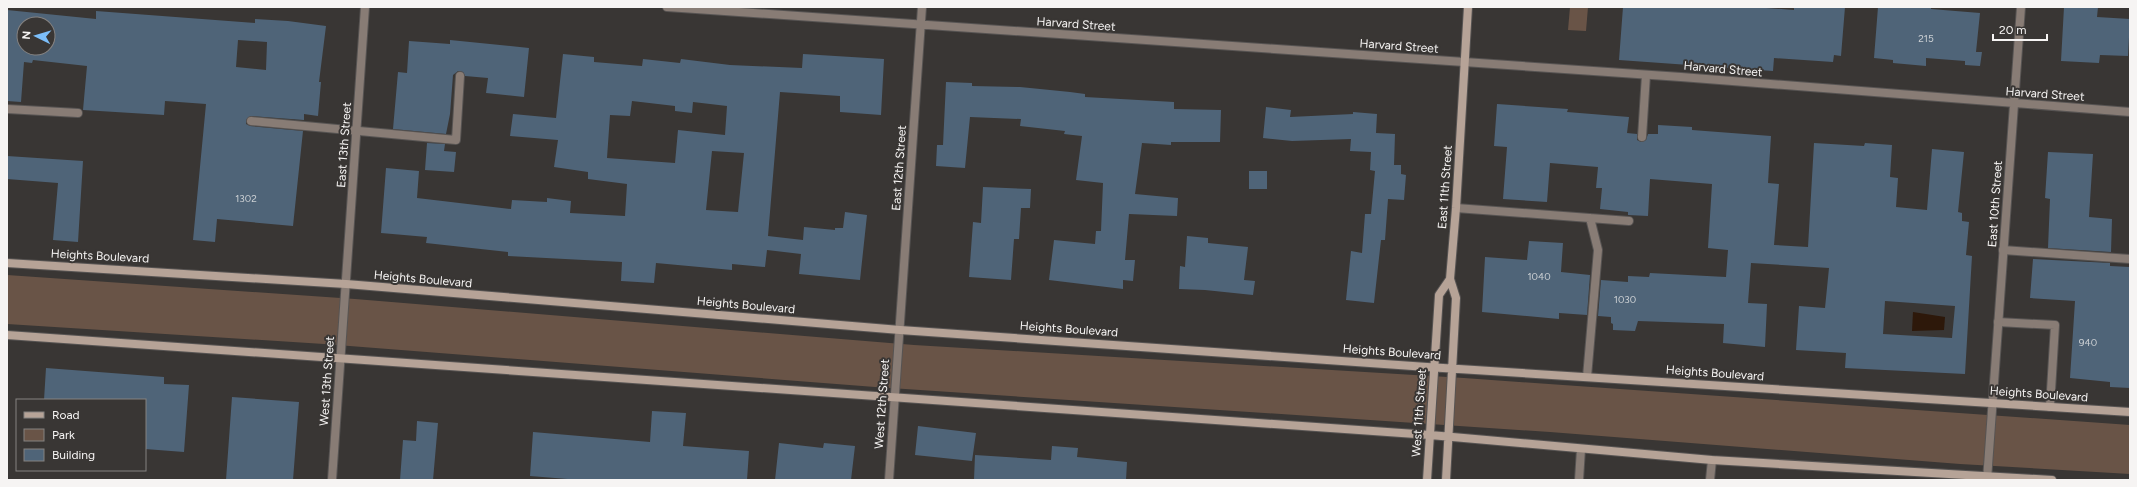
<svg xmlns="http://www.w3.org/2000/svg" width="2137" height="487" viewBox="0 0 2137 487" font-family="Figtree,sans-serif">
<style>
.green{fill:#695447}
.water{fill:#2d180a}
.building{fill:#4f6478;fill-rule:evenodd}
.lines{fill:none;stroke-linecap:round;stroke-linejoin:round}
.service-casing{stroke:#575453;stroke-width:10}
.minor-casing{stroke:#575453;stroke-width:10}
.secondary-casing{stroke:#575453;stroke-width:10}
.service{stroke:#887c75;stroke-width:8}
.minor{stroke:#887c75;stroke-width:8}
.secondary{stroke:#b6a397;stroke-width:8}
.labels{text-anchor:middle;stroke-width:4;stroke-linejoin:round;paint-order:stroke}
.number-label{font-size:10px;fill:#ccd0d4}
.street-label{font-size:12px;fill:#f6f4f3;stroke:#393634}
</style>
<rect width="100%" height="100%" fill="#393634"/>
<path class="green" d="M 1570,7 L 1588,7 L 1586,31 L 1568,30 Z
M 7,275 L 355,299 L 914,345 L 1464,378 L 2130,425 L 2130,474 L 1960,464 L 1550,432 L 875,387 L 324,344 L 7,324 Z"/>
<path class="water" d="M 1913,312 L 1945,317 L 1944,330 L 1912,331 Z"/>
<path class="building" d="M 1623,7 L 1752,7 L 1794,10 L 1794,7 L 1845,7 L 1841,56 L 1834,55 L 1833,62 L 1774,58 L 1773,71 L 1619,60 Z
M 1878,7 L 1931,7 L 1931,9 L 1980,13 L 1976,52 L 1982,52 L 1980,66 L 1965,65 L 1965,61 L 1926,58 L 1926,66 L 1893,63 L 1893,60 L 1874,58 Z
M 2064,7 L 2098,7 L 2097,17 L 2130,19 L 2128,56 L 2100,55 L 2099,63 L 2061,61 Z
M 7,10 L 96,19 L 96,11 L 255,23 L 255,19 L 288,21 L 326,26 L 319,82 L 321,82 L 318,116 L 304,114 L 304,120 L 251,116 L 246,120 L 246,124 L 250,126 L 303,131 L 293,226 L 217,219 L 215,242 L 193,240 L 206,104 L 165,101 L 164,115 L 83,110 L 87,66 L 33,60 L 32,63 L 24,62 L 21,102 L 7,101 ZM 24,24 L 48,24 L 48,48 L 24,48 ZM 238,40 L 267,42 L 266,70 L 236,67 Z
M 450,40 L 529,48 L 524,97 L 486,93 L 488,78 L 465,76 L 463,72 L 458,71 L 453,75 L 450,114 L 446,134 L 393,129 L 398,72 L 407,73 L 409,41 L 450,44 Z
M 563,54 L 594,57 L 594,62 L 642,66 L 643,59 L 680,63 L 681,59 L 730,65 L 802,68 L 803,54 L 884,59 L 881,115 L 840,112 L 840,96 L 780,92 L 768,236 L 803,240 L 804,227 L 835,230 L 835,228 L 843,228 L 845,212 L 867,215 L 860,280 L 799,274 L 801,254 L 767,250 L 765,267 L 732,264 L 732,270 L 656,263 L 654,283 L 621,281 L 622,262 L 508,256 L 508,252 L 426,243 L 427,237 L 381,233 L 386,168 L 419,171 L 417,198 L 511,209 L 512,200 L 547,202 L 547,198 L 571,201 L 570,213 L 625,216 L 627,184 L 588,179 L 588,172 L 554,167 L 558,140 L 510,136 L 513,114 L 556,118 ZM 632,101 L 675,106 L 675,111 L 692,113 L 693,102 L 727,106 L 725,135 L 678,130 L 675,163 L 607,158 L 610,115 L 630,116 ZM 712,151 L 744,153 L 738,212 L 706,210 Z
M 946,82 L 972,83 L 972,86 L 1020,87 L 1070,92 L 1085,94 L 1085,97 L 1174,102 L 1174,109 L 1221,110 L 1220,142 L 1171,142 L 1171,145 L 1142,143 L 1135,194 L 1178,198 L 1177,216 L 1129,214 L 1125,260 L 1135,260 L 1133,281 L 1123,280 L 1123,289 L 1049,280 L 1054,240 L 1095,244 L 1096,231 L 1101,231 L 1103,183 L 1076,180 L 1082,136 L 1064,134 L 1065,131 L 1020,126 L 1021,119 L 970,117 L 965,168 L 936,166 L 937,145 L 943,145 Z
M 1497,104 L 1568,109 L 1567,112 L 1629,117 L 1627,133 L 1637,134 L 1637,140 L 1641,142 L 1646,140 L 1648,134 L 1658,134 L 1658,125 L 1692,127 L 1692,130 L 1771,136 L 1768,183 L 1779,184 L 1774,245 L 1808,247 L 1814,143 L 1864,146 L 1865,143 L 1892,145 L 1890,177 L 1898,178 L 1896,207 L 1927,210 L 1932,149 L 1964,152 L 1958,212 L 1962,213 L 1962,221 L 1969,222 L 1966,255 L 1972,256 L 1965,374 L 1845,368 L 1846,353 L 1796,350 L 1799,306 L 1825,308 L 1829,268 L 1751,263 L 1748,303 L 1767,304 L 1765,347 L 1723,343 L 1724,324 L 1638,321 L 1635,331 L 1613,330 L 1613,324 L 1611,323 L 1611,317 L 1598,316 L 1601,280 L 1628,282 L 1628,276 L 1649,277 L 1650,273 L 1726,277 L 1728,250 L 1708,248 L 1712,184 L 1650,179 L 1648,216 L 1628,215 L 1628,212 L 1600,209 L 1602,188 L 1596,188 L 1598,167 L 1550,163 L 1547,202 L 1503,199 L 1507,147 L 1494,146 ZM 1885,301 L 1955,306 L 1952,338 L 1883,334 Z
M 1266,107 L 1291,110 L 1290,117 L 1353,114 L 1353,112 L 1377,114 L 1376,133 L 1395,134 L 1394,165 L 1401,165 L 1401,174 L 1406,175 L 1404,200 L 1388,199 L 1385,240 L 1381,240 L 1374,303 L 1346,300 L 1351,251 L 1362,253 L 1365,214 L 1371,214 L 1375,171 L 1370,170 L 1371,152 L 1350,151 L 1351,139 L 1292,141 L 1263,138 Z
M 427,143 L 445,144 L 444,151 L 456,152 L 454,172 L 425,170 Z
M 2048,152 L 2093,154 L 2089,217 L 2112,219 L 2111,252 L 2048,248 L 2050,199 L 2045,198 Z
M 7,156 L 83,161 L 78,242 L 53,240 L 58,183 L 7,179 Z
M 1249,171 L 1267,171 L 1267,189 L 1249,189 Z
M 983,187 L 1031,189 L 1030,208 L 1021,208 L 1019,239 L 1014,239 L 1011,280 L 969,277 L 973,222 L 981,223 Z
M 1187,236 L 1208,238 L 1208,243 L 1248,247 L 1244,280 L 1255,281 L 1253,295 L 1205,290 L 1179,289 L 1180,266 L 1185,267 Z
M 1529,241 L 1563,243 L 1561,272 L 1590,275 L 1587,315 L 1559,313 L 1559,319 L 1482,312 L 1485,257 L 1527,260 Z
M 2033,259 L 2110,263 L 2110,266 L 2130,267 L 2130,388 L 2110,387 L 2110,382 L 2070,378 L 2075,301 L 2030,298 Z
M 46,368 L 164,377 L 164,384 L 189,385 L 184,452 L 145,449 L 145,400 L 44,400 Z
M 232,397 L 299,402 L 293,480 L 226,480 Z
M 652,411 L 686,413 L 683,446 L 749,451 L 747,480 L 580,480 L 530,476 L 533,432 L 650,442 Z
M 417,421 L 438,423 L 433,480 L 400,480 L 403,440 L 416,441 Z
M 918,426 L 976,433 L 972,461 L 915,455 Z
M 779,443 L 823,448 L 824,443 L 855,446 L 851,480 L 775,480 Z
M 1052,446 L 1078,448 L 1077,457 L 1127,462 L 1126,480 L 974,480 L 975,455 L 1051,460 Z"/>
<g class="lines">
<g class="service-casing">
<path id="service" d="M 7,109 L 78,113
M 251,121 L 456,140 L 460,76
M 1642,137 L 1646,75
M 1456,208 L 1629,221
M 2003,250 L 2130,259
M 1998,322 L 2055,325 L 2050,407
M 1587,377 L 1598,250 L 1590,218
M 1579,480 L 1581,449"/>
</g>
<g class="minor-casing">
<path id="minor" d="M 667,7 L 1681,77 L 2130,112
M 332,480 L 365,7
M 889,480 L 922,7
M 1710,480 L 1712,460
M 1987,480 L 2021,7"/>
</g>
<g class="secondary-casing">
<path id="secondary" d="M 7,263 L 346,284 L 900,330 L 1427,367 L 2130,412
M 7,335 L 1430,435 L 1712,460 L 2052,480
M 1427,480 L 1439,295 L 1450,279
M 1446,480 L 1456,298 L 1450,279 L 1456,208 L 1468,7"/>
</g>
<use href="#service" class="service"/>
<use href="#minor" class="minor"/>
<use href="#secondary" class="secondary"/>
</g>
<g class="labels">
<g class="number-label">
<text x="1926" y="42">215</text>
<text x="246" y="202">1302</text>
<text x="1539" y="280">1040</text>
<text x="1625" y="303">1030</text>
<text x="2088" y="346">940</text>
</g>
<g class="street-label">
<text transform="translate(1076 24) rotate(4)" y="4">Harvard Street</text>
<text transform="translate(1399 46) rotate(4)" y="4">Harvard Street</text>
<text transform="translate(1723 69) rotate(5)" y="4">Harvard Street</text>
<text transform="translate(2045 94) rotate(4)" y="4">Harvard Street</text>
<text transform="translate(344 145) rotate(-86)" y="4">East 13th Street</text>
<text transform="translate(899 168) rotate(-86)" y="4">East 12th Street</text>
<text transform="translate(1445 187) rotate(-86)" y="4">East 11th Street</text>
<text transform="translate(1995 204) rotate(-86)" y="4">East 10th Street</text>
<text transform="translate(100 256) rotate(3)" y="4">Heights Boulevard</text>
<text transform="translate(423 279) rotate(5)" y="4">Heights Boulevard</text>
<text transform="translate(746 305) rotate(5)" y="4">Heights Boulevard</text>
<text transform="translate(1069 329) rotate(4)" y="4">Heights Boulevard</text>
<text transform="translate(1392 352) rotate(4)" y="4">Heights Boulevard</text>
<text transform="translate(1715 373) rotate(4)" y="4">Heights Boulevard</text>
<text transform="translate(327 381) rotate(-86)" y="4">West 13th Street</text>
<text transform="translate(2039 394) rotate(4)" y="4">Heights Boulevard</text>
<text transform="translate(882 404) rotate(-86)" y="4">West 12th Street</text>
<text transform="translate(1419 413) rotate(-86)" y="4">West 11th Street</text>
</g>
</g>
<rect width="2137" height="487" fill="none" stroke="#f6f4f3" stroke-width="16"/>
<rect x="16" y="399" width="130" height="72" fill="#393634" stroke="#858280"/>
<rect x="24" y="412" width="20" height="6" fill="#b6a397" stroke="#858280"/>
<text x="52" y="419" font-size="12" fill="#f6f4f3">Road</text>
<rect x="24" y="429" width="20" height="12" fill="#695447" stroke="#858280"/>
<text x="52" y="439" font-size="12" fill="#f6f4f3">Park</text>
<rect x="24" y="449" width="20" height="12" fill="#4f6478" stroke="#858280"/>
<text x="52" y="459" font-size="12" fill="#f6f4f3">Building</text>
<g transform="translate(36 36) rotate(275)"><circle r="19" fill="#393634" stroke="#858280"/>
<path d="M0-3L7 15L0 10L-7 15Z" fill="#7cbef9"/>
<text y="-6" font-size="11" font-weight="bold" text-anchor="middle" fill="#f6f4f3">N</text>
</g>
<path d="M1993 34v6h54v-6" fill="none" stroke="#f6f4f3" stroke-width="2"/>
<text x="1999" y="34" font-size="12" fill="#f6f4f3" stroke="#393634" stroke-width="3" paint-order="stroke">20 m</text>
</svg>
